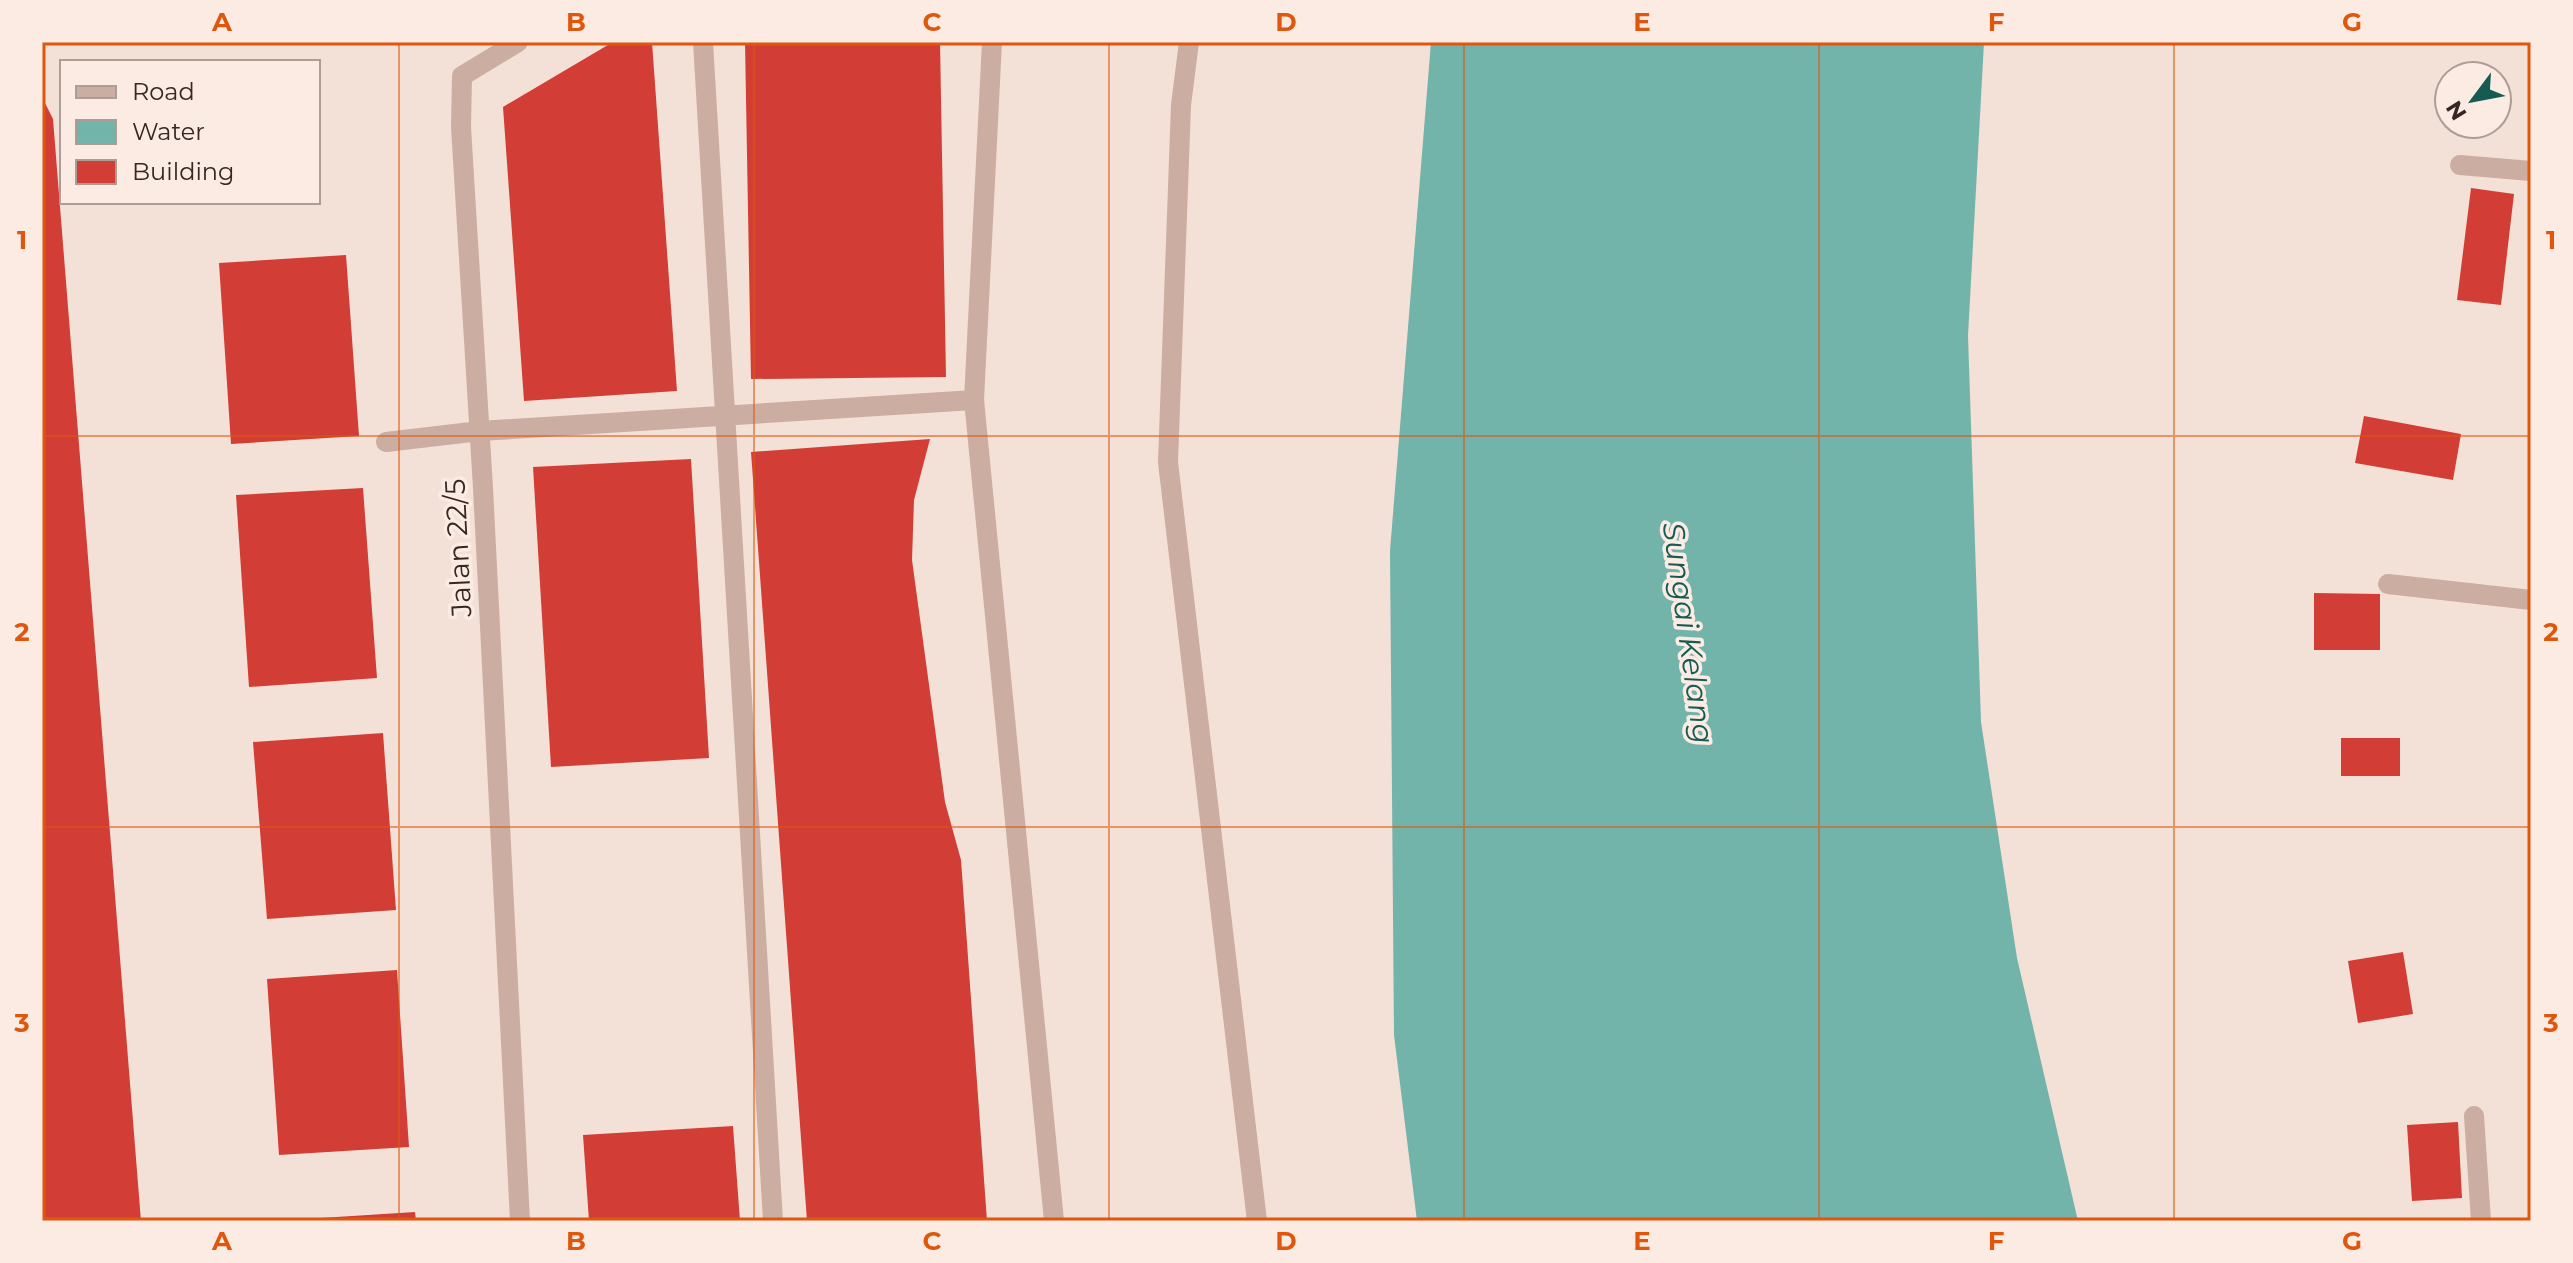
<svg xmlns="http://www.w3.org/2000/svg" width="2573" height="1263" viewBox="0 0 2573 1263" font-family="Montserrat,sans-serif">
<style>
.water{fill:#72b3aa}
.building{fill:#d23e35}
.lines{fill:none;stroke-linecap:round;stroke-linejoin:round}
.minor{stroke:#ccada1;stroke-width:20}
.grid{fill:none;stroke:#df560d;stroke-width:2;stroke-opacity:0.55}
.labels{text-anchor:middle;stroke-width:7;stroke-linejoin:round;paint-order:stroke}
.street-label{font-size:28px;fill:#352724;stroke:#fbebe2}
.water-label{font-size:30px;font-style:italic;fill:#165b53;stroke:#fbebe2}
.neatline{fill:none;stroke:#df560d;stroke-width:3}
.grid-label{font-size:26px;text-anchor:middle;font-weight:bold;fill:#df560d}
</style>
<rect width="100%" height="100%" fill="#f3e0d6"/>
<path class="water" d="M 1431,42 L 1984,42 L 1968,336 L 1981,722 L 2017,958 L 2078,1221 L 1417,1221 L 1394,1035 L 1390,551 Z"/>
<path class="building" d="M 613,42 L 652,42 L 677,391 L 524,401 L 503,107 Z
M 745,42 L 940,42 L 946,377 L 751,379 Z
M 42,97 L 53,119 L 141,1221 L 42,1221 Z
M 2471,188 L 2514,194 L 2501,305 L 2457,300 Z
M 346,255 L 359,436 L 231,444 L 219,263 Z
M 2364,416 L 2461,434 L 2453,480 L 2355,463 Z
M 930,439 L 914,500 L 912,560 L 945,802 L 961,860 L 987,1221 L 807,1221 L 751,452 Z
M 691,459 L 709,758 L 551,767 L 533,467 Z
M 363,488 L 377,678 L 249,687 L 236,495 Z
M 2314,593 L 2380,594 L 2380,650 L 2314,650 Z
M 383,733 L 396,910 L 267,919 L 253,742 Z
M 2341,738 L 2400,738 L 2400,776 L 2341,776 Z
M 2403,952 L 2413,1014 L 2358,1023 L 2348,961 Z
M 397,970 L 409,1147 L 279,1155 L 267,979 Z
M 2458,1122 L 2462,1198 L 2412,1201 L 2407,1125 Z
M 733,1126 L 740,1221 L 589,1221 L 583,1135 Z
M 415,1212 L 416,1221 L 305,1221 L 305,1219 Z"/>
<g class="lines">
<path class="minor" d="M 518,42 L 462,76 L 461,127 L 483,488 L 520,1221
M 703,42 L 773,1221
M 992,42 L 974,400 L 1054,1221
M 1189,42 L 1181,105 L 1168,462 L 1257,1221
M 2460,165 L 2531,171
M 386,442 L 480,431 L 974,400
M 2388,584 L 2531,600
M 2474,1116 L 2481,1221"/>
</g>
<path class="grid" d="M 399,42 L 399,1221M 754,42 L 754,1221M 1109,42 L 1109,1221M 1464,42 L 1464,1221M 1819,42 L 1819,1221M 2174,42 L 2174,1221M 42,436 L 2531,436M 42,827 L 2531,827"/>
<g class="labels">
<g class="street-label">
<text transform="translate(458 548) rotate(-93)" y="10">Jalan 22/5</text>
</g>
<g class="water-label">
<text transform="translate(1688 633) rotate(82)" y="10">Sungai Kelang</text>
</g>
</g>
<rect width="2573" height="1263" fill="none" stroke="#fbebe2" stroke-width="88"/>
<rect x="60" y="60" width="260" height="144" fill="#fbebe2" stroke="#ac9d96" stroke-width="2"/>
<rect x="76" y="86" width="40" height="12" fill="#ccada1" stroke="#ac9d96" stroke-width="2"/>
<text x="132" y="100" font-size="24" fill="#352724">Road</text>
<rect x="76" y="120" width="40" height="24" fill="#72b3aa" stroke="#ac9d96" stroke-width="2"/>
<text x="132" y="140" font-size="24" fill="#352724">Water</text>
<rect x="76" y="160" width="40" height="24" fill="#d23e35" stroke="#ac9d96" stroke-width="2"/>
<text x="132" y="180" font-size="24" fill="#352724">Building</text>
<g transform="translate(2473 100) rotate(238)"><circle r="38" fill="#fbebe2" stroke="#ac9d96" stroke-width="2"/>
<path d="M0-6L14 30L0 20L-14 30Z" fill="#165b53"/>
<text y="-12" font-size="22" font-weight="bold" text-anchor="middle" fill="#352724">N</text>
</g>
<rect x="44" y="44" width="2485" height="1175" class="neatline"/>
<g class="grid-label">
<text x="222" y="31">A</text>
<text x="576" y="31">B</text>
<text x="932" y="31">C</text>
<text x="1286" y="31">D</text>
<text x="1642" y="31">E</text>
<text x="1996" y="31">F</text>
<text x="2352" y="31">G</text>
<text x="22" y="249">1</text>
<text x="2551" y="249">1</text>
<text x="22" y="641">2</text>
<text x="2551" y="641">2</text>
<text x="22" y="1032">3</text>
<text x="2551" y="1032">3</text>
<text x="222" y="1250">A</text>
<text x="576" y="1250">B</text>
<text x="932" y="1250">C</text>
<text x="1286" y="1250">D</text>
<text x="1642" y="1250">E</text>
<text x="1996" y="1250">F</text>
<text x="2352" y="1250">G</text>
</g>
</svg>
